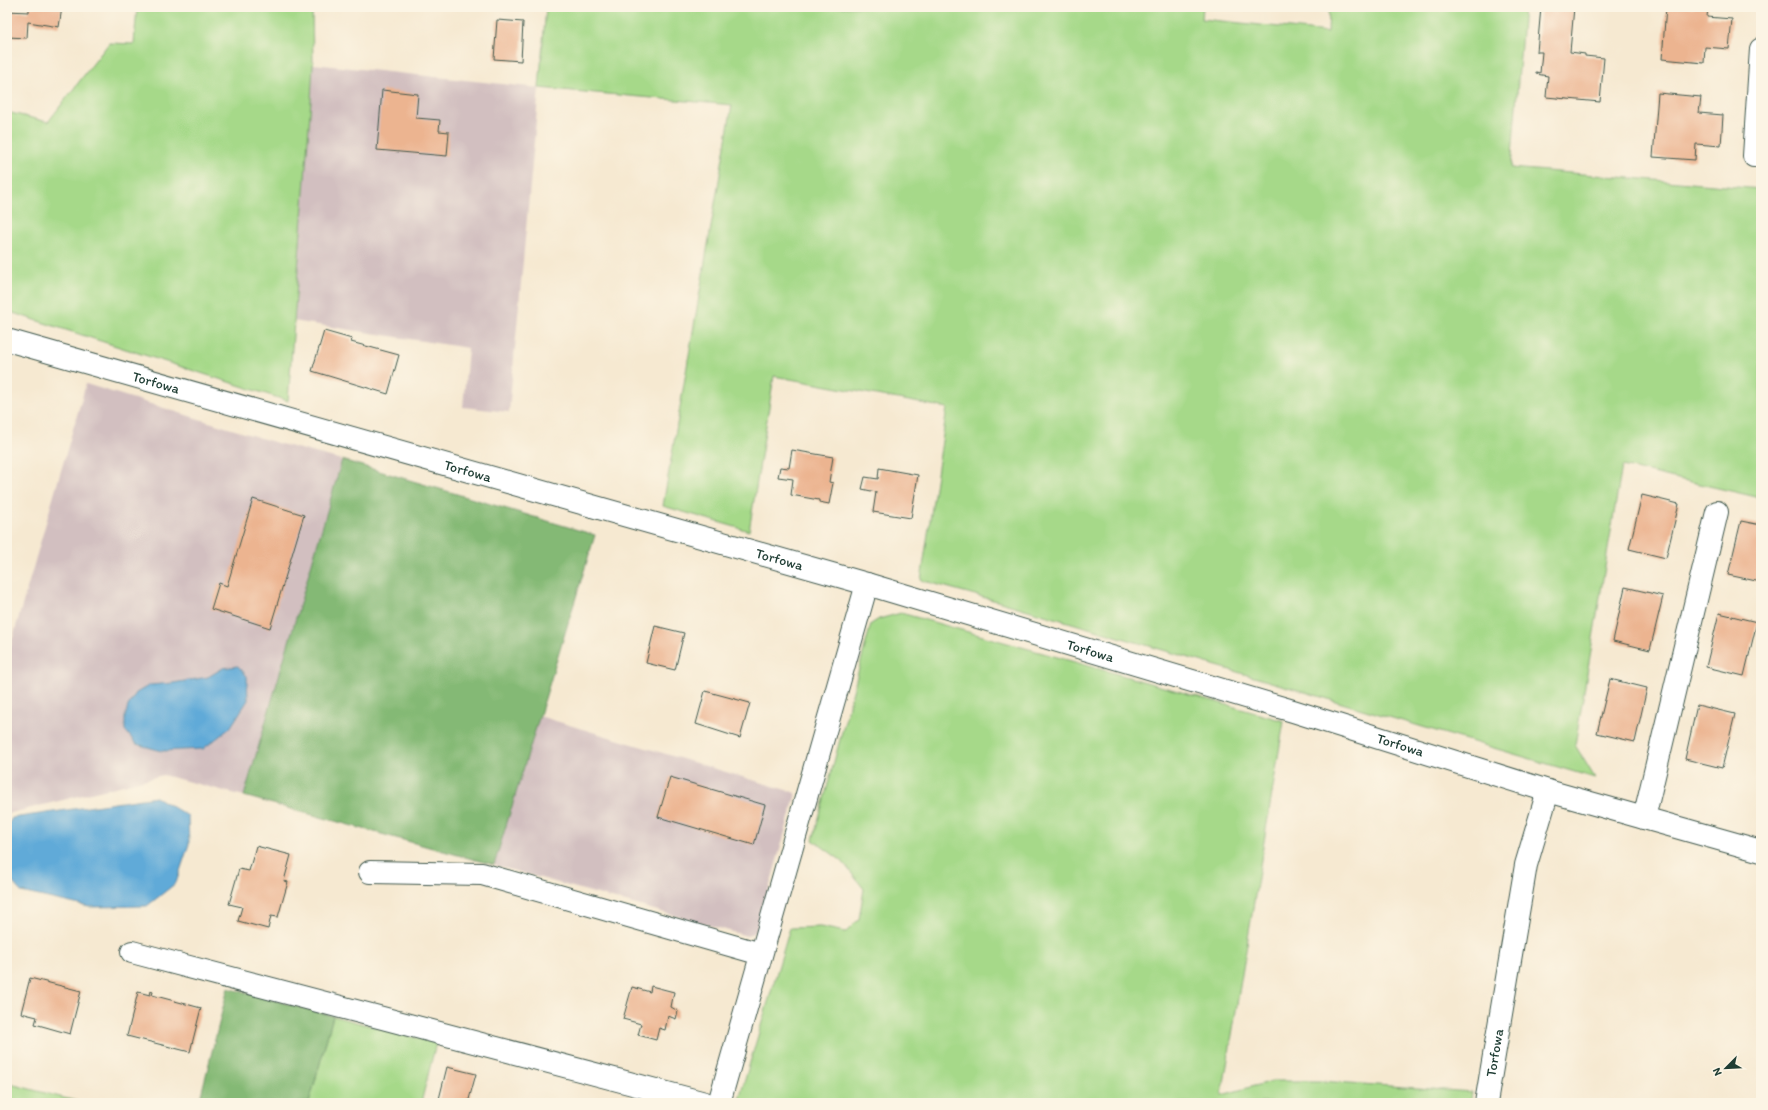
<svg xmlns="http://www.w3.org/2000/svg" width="1768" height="1110" viewBox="0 0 1768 1110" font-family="Itim,sans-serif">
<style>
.industrial{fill:#d2bfc0}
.green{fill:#a6d989;stroke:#628b5e}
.forest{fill:#84b975;stroke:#527b54}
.water{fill:#60aad8;stroke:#407486}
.building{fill:#ecb490}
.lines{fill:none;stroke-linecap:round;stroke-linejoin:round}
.minor-casing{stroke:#3f574c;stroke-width:24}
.minor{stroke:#fff;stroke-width:22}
.labels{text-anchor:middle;stroke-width:3.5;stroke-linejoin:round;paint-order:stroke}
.street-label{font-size:14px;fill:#1f3d34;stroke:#fcf5e5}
</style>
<rect width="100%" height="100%" fill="#fcf5e5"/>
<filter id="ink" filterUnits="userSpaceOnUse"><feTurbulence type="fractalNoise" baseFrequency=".025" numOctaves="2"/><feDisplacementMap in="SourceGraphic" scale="8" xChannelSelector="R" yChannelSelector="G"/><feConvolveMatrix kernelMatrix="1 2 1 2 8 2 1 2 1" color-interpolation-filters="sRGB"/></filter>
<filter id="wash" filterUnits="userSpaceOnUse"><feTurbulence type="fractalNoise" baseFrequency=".012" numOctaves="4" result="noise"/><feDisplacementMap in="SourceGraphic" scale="16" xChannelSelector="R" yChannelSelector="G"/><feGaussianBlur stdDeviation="0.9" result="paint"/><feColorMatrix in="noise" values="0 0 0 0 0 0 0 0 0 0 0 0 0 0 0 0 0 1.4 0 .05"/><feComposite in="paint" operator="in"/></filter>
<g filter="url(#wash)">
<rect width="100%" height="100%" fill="#f6e9d1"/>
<path class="industrial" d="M 313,64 L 539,88 L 509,412 L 463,407 L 468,348 L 293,321 Z
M 86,384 L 277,443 L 342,460 L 244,796 L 163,775 L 7,814 L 7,658 Z
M 539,716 L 796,793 L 757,931 L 747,936 L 494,865 Z"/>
<path class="green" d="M 137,7 L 312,7 L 313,64 L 311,100 L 288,401 L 7,311 L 7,112 L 48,122 L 109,43 L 134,44 Z
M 546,7 L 1203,7 L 1202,19 L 1328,32 L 1329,7 L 1524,7 L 1511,168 L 1761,189 L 1761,498 L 1622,466 L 1575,745 L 1595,778 L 1004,603 L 921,580 L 947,408 L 774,376 L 749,531 L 663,506 L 732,105 L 539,88 Z
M 901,613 L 1284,721 L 1222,1095 L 1272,1081 L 1321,1081 L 1472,1092 L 1470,1103 L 738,1103 L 790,928 L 820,927 L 846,932 L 859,919 L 864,889 L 842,861 L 813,840 L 871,624 L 879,619 Z
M 333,1016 L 436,1043 L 421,1103 L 309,1103 Z
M 7,1083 L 83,1103 L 7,1103 Z"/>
<path class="forest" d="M 342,460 L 595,535 L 494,865 L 244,796 Z
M 228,988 L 333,1016 L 309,1103 L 199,1103 Z"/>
<path class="water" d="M 238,666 L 247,676 L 248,700 L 230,728 L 203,749 L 162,751 L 136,744 L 125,730 L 125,717 L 128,706 L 136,693 L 150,685 L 173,683 L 208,677 L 223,668 Z
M 156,797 L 188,816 L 189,844 L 176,883 L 147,906 L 89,907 L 21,892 L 7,876 L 7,826 L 12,818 Z"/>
<g id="blocks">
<path class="building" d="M 29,7 L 62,7 L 59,27 L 28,22 L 27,38 L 7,37 L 7,11 L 29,12 Z
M 1541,7 L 1574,7 L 1570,52 L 1585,54 L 1585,56 L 1604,58 L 1600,102 L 1546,97 L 1548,76 L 1536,74 L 1536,72 L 1540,73 L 1542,52 L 1537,52 Z
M 1666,7 L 1708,7 L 1707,17 L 1732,19 L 1729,49 L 1705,47 L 1704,63 L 1662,59 Z
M 497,20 L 523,22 L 521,61 L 494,59 Z
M 382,90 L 418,94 L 416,118 L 440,120 L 439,131 L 449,132 L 447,156 L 377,150 Z
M 1658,93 L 1701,97 L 1699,113 L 1723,115 L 1721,146 L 1696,144 L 1695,160 L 1653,157 Z
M 324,331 L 352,339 L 351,342 L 399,355 L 388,394 L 312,371 Z
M 792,450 L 833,457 L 829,482 L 833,483 L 829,504 L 819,502 L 819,500 L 791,495 L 793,479 L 778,477 L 780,467 L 789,468 Z
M 879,468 L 918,475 L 911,518 L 873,512 L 876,492 L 862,489 L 865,477 L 878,479 Z
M 1642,495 L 1679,504 L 1666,558 L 1629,549 Z
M 253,499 L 304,515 L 270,628 L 211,609 L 219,583 L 227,586 Z
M 1741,521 L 1761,525 L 1761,582 L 1728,575 Z
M 1625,587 L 1663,596 L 1650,650 L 1613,641 Z
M 1719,613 L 1757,622 L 1744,676 L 1706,667 Z
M 655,626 L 684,633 L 675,670 L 646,663 Z
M 1610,679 L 1647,688 L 1635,742 L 1597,733 Z
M 705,691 L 750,703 L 740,738 L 696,724 Z
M 1697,705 L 1735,714 L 1722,768 L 1685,759 Z
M 670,777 L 765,805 L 754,845 L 658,817 Z
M 256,846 L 291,855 L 284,881 L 288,882 L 278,917 L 271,916 L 268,929 L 238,921 L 242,907 L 229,904 L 239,869 L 249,871 Z
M 30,978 L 81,991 L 70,1034 L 35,1024 L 37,1017 L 21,1013 Z
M 651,986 L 674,992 L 671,1007 L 678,1011 L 676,1019 L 668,1016 L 665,1030 L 659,1028 L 656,1040 L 638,1035 L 641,1024 L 623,1019 L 632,987 L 650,992 Z
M 151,991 L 153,992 L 152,995 L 201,1008 L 190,1052 L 127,1036 L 138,992 L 150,995 Z
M 447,1067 L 476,1074 L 468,1103 L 438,1103 Z"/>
</g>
</g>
<g filter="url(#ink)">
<use href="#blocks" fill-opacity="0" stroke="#3f574c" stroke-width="1"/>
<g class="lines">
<g class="minor-casing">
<g id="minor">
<path d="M 1754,156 L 1761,49"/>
<path id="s1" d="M 7,340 L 867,584 L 1293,711 L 1548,791 L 1761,851"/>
<path d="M 1644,818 L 1717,512"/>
<path d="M 370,872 L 482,874 L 761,954"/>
<path d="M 132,952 L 705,1103"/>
<path d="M 719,1103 L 867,584"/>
<path id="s2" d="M 1486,1103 L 1526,865 L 1548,791"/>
</g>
</g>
<use href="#minor" class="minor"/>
</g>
</g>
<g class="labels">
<g class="street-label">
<text dy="5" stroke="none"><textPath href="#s1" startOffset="155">Torfowa</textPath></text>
<text dy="5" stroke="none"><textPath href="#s1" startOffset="479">Torfowa</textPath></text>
<text dy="5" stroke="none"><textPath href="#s1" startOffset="803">Torfowa</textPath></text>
<text dy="5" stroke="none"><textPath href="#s1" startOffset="1127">Torfowa</textPath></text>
<text dy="5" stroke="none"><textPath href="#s1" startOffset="1451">Torfowa</textPath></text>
<text dy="5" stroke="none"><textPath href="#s2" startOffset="51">Torfowa</textPath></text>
</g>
</g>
<rect width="1768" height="1110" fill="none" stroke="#fcf5e5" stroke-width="24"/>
<g transform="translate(1726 1068) rotate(246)" stroke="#fcf5e5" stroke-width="3" paint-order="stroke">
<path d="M0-3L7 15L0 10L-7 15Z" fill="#1f3d34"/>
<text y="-6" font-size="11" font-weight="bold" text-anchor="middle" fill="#1f3d34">N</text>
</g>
</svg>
